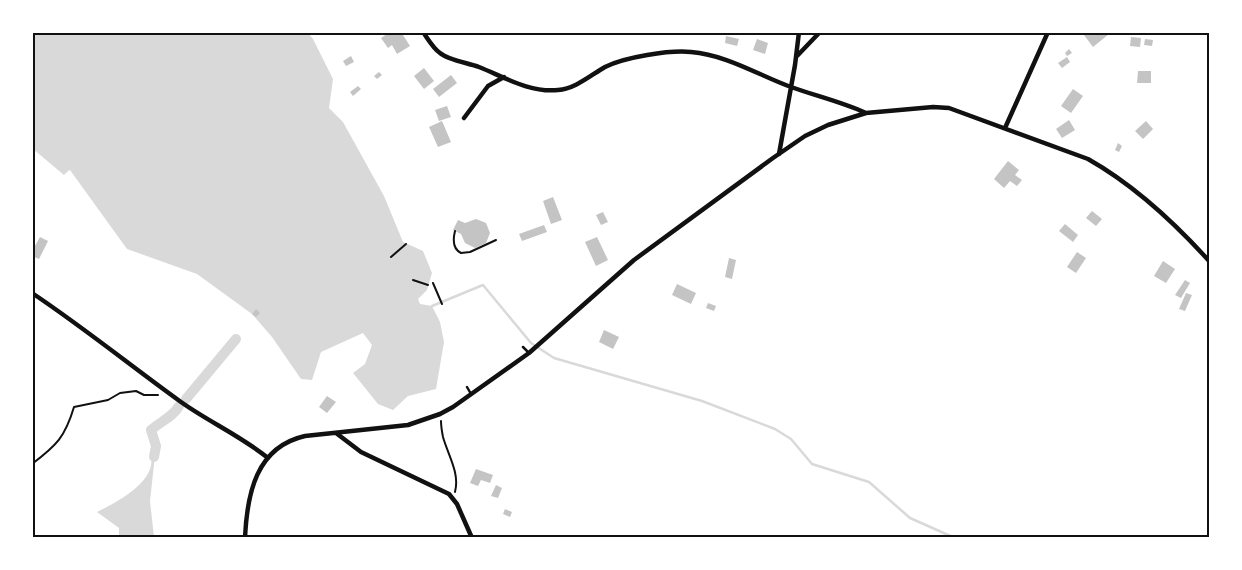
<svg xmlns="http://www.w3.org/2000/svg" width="1242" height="570" viewBox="0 0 1242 570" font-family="'Varela Round',sans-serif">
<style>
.water{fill:#d9d9d9}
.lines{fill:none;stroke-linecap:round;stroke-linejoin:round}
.stream{stroke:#d9d9d9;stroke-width:2.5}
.canal{stroke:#d9d9d9;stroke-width:10}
.building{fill:#c4c4c4}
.path{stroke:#111;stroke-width:2}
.service{stroke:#111;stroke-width:2.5}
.minor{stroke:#111;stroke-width:4.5}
.neatline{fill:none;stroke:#111;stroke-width:2}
</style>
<rect width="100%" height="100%" fill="#fff"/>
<path class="water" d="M 32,33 L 308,33 L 313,39 L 333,79 L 329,108 L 343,122 L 384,196 L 403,242 L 423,251 L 432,273 L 427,290 L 418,299 L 420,304 L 432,306 L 440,322 L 444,342 L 436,389 L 408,396 L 393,410 L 378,404 L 353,373 L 365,364 L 372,345 L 363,333 L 321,352 L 312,380 L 301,379 L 272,337 L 252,314 L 197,274 L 127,249 L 70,170 L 68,171 L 64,175 L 33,149 Z
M 156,446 L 150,501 L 154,537 L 119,537 L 119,528 L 97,512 C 115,503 146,487 151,466 C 152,460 151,454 151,449 Z"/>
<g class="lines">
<path class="stream" d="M 432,306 L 483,285 L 531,343 L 554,358 L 702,401 L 775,429 L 791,439 L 812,464 L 869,482 L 910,518 L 955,538"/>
<path class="canal" d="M 186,399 L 236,339
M 154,457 L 156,446 L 151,430 C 161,421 173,417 179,406"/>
</g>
<path class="building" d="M 390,32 L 406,32 L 403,35 L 410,46 L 397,54 L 392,45 L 388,48 L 381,38 Z
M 1088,32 L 1108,32 L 1109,34 L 1093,47 L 1084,35 Z
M 726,36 L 739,39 L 737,46 L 725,43 Z
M 1131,37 L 1141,38 L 1140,47 L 1130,46 Z
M 757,39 L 768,43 L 765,54 L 753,50 Z
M 1145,39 L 1153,40 L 1152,46 L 1144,45 Z
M 1069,49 L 1072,53 L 1067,56 L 1065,53 Z
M 351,56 L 354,62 L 346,66 L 343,61 Z
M 1067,57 L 1070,62 L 1062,68 L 1058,63 Z
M 424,68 L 434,81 L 424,89 L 414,76 Z
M 1138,71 L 1151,71 L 1151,83 L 1137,83 Z
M 379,72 L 382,75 L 377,79 L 374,76 Z
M 451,75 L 457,83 L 439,97 L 433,89 Z
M 358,86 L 361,89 L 353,96 L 350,92 Z
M 1073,89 L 1083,96 L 1071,113 L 1061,106 Z
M 447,106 L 451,117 L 439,121 L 435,110 Z
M 1069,120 L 1075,130 L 1062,138 L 1056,129 Z
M 442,121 L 451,142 L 438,147 L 429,127 Z
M 1146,121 L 1153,129 L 1143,139 L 1135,131 Z
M 1118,143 L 1122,146 L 1119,152 L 1115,150 Z
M 1008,161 L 1019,170 L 1015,175 L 1022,180 L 1017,186 L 1010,181 L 1004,188 L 994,179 Z
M 553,197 L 562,220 L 551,224 L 543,201 Z
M 1092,211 L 1102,219 L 1096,226 L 1086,218 Z
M 603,212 L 608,222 L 601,225 L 596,215 Z
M 476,219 L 486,223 L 490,233 L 486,243 L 475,248 L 465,243 L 461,234 L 453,230 L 458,220 L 465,223 Z
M 1065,224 L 1078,235 L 1073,242 L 1059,231 Z
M 544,225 L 547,232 L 522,241 L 519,234 Z
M 40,237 L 48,241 L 39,259 L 32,256 L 32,251 Z
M 597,237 L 608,260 L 596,266 L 585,242 Z
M 1077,252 L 1086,258 L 1076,273 L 1067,267 Z
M 729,258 L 736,260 L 732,279 L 725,277 Z
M 1163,261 L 1175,269 L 1166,283 L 1154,276 Z
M 1185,280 L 1190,283 L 1181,298 L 1175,295 Z
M 677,284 L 696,293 L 691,304 L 672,295 Z
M 1186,293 L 1192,295 L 1185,311 L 1179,309 Z
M 708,303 L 716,306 L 714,311 L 706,308 Z
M 256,309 L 260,313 L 256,317 L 252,314 Z
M 604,330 L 619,337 L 613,349 L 599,342 Z
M 327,396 L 336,402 L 327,413 L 319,407 Z
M 476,469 L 493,475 L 490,483 L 481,480 L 478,486 L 470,483 Z
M 496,485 L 502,488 L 498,498 L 491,496 Z
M 505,509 L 512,512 L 510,517 L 503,514 Z"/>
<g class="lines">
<path class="path" d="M 455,231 C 453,239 453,249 461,253 L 470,252 L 496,240
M 391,257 L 406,244
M 413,280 L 428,285
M 433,283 L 442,304
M 441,421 C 441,427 442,432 443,437 C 448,455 460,473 455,492
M 32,464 C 57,445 65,437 74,407 L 108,400 L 120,393 L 136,391 L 144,395 L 158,395"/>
<path class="service" d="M 523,347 L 529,353
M 467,387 L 471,394"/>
<path class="minor" d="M 423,32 C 428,39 433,48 440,53 C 448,60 468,63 479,67 C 504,77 530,93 558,90 C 575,89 591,75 605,67 C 625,57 669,50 691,52 C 727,55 758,75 791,87 C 816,96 842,102 866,113
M 797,56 L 820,32
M 464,118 L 488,86 L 504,77
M 1005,128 L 1048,32
M 779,154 L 795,65 L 799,32
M 32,293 C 83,327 131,366 181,402 C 209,422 241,436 268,458
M 336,433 L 361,452 L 449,494 L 457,504 L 472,538
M 245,538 C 247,494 256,447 305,436 L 408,425 L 440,414 L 453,407 L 529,353 L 634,260 L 773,158 L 805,136 L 828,125 L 866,113 L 933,107 L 949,108 L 1088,159 C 1134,185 1174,222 1210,262"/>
</g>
<rect width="1242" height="570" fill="none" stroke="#ffffff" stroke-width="68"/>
<rect x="34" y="34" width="1174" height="502" class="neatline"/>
</svg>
